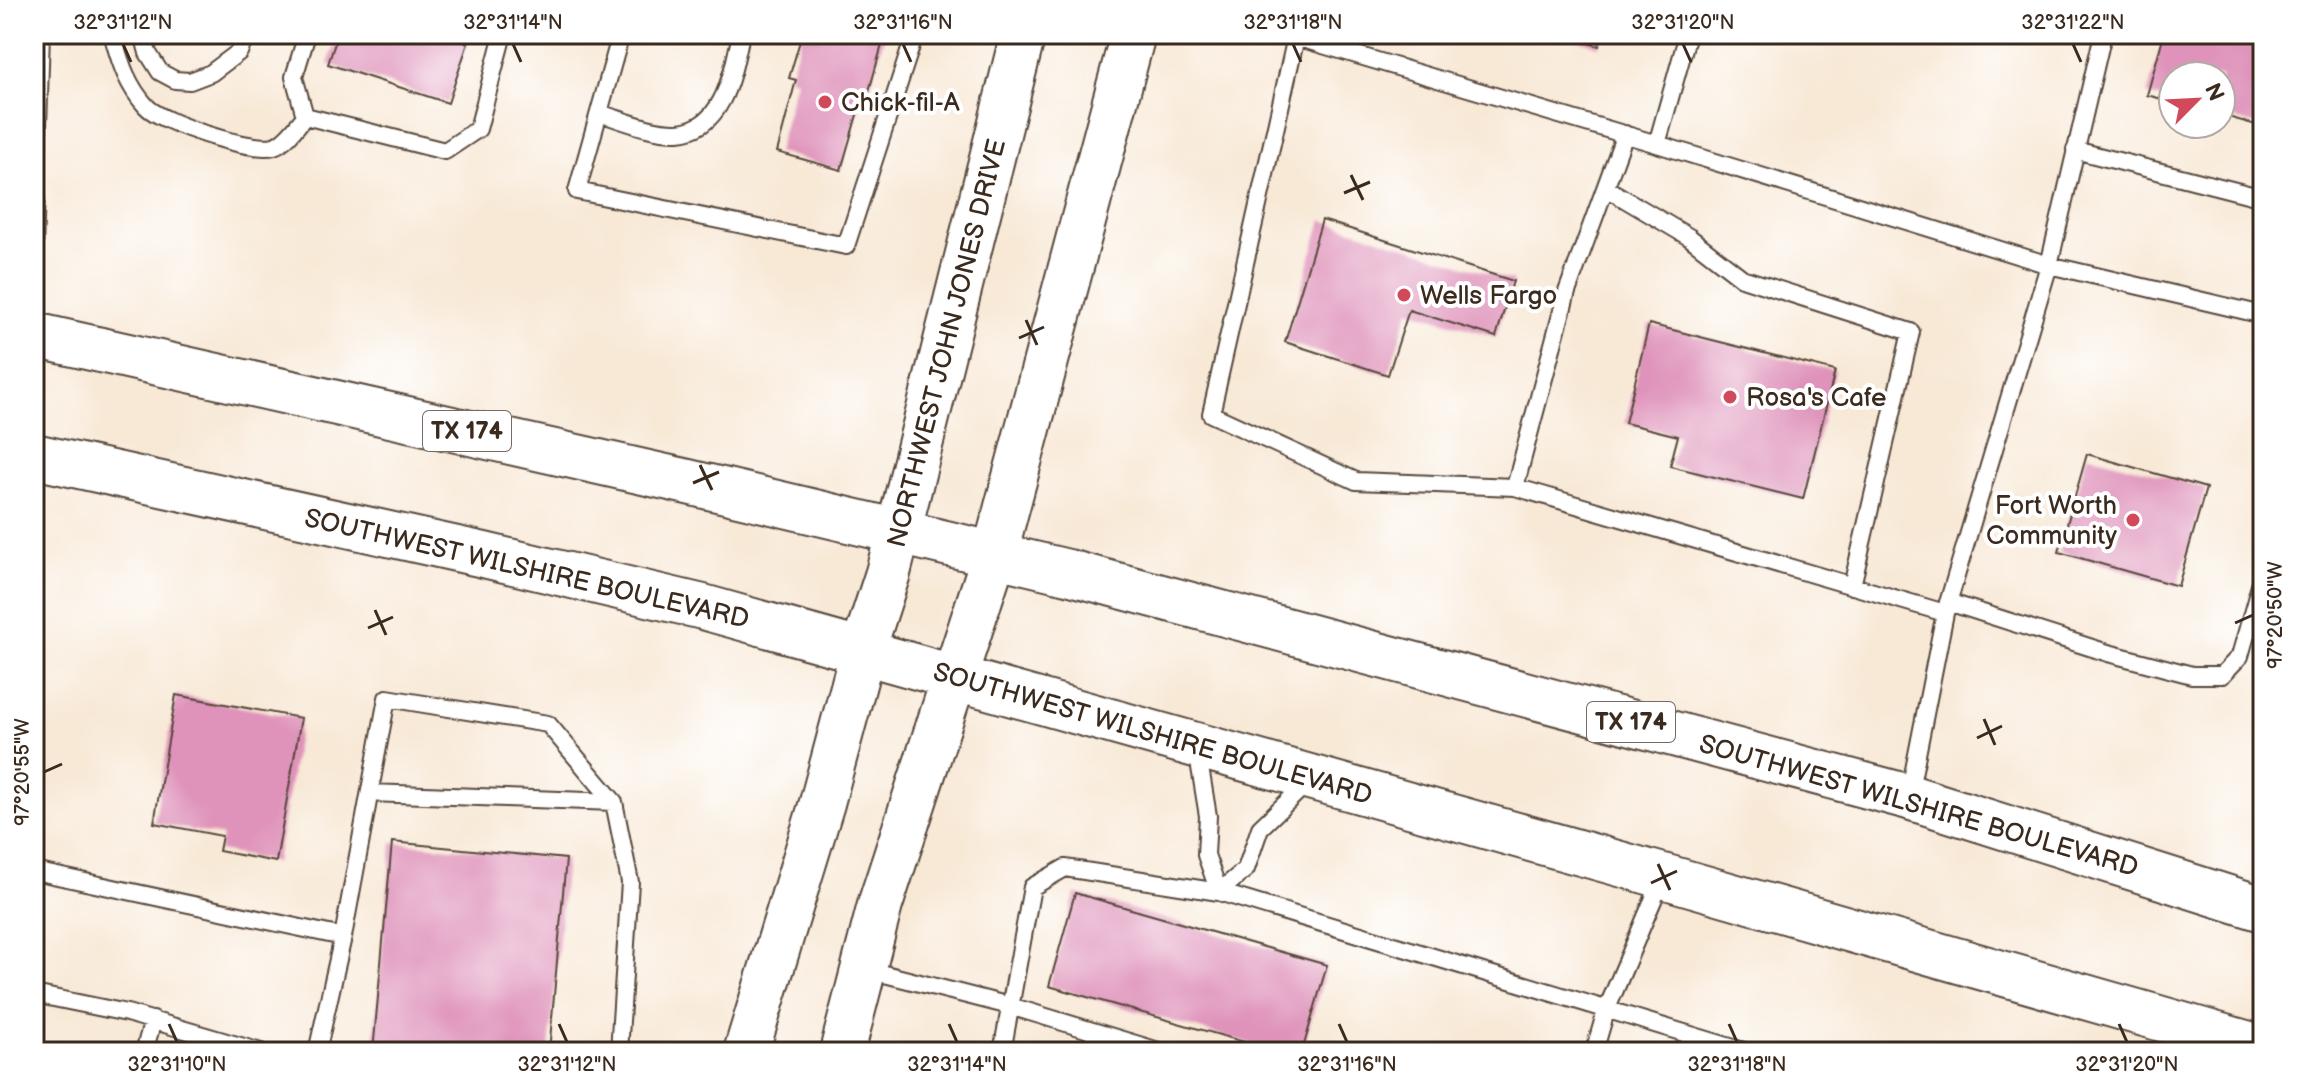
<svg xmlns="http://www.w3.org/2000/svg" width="2297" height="1086" viewBox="0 0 2297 1086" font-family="'Balsamiq Sans',sans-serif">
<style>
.building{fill:#df93ba}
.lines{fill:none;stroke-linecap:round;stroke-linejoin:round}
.service-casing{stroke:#57473a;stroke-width:20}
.secondary-casing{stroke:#57473a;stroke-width:48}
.primary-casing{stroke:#57473a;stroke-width:48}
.service{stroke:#fff;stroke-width:16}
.secondary{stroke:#fff;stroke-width:44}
.primary{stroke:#fff;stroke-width:44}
.ticks{fill:none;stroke:#3b2a1e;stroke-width:3}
.poi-dot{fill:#d1495b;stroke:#fff;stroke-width:3}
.labels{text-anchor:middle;stroke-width:8;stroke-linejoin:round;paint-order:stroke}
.shield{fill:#fff;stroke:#766a62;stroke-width:2}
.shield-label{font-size:24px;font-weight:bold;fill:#3b2a1e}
.poi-label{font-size:26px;fill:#3b2a1e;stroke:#fff;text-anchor:start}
.street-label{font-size:26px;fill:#3b2a1e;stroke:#fff}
.neatline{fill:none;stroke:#3b2a1e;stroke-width:3}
.ticks-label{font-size:20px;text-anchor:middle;fill:#3b2a1e}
</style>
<rect width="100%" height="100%" fill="#fff"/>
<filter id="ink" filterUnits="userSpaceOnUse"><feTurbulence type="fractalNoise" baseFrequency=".0125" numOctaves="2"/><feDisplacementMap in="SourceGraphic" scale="16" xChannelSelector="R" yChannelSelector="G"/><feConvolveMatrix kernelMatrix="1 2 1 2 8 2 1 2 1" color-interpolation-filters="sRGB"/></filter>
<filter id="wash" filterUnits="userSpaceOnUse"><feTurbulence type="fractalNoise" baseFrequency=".006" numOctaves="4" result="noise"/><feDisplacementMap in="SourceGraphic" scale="32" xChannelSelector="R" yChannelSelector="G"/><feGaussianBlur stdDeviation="1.8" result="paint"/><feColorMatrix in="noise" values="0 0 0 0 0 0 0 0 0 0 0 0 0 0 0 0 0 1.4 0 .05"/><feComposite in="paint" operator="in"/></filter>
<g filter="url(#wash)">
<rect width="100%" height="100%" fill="#f8e9d7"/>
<g id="blocks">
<path class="building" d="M 338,34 L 440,34 L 468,43 L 448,103 L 328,64 Z
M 802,34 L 885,34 L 866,102 L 861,101 L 841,170 L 777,152 L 796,80 L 789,78 Z
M 1556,34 L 1602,34 L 1599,46 Z
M 2164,34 L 2263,34 L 2263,127 L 2221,115 L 2221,76 L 2173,76 L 2173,102 L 2147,95 Z
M 1322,220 L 1513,281 L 1496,337 L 1409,310 L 1388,375 L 1285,342 Z
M 1649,324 L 1835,371 L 1803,499 L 1670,466 L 1678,436 L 1625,423 Z
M 2087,454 L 2206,488 L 2178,586 L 2059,552 Z
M 176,695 L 301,718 L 276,862 L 219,851 L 222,836 L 154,823 Z
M 392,842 L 566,859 L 549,1052 L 373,1052 Z
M 1075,893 L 1327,965 L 1302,1052 L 1279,1052 L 1049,986 Z"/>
</g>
</g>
<g filter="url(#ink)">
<use href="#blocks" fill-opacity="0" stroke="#57473a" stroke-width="2"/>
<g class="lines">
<g class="service-casing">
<path id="service" d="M 116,34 L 114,40 C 121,65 128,86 146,106 C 161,123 251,152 274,146 C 286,142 297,126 305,116
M 143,34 L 148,53 L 160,72 L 175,80 L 190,81 L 211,73 L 239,52 L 246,34
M 307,34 L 294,77 L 305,116 L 445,151 L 478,129 L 503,34
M 621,34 L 577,191 L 846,246 L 915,34
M 1270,34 L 1296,37 L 1297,34
M 599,113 C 623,120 652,133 678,132 C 725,129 733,69 741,34
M 1657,144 L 1688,34
M 2075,150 L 2263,198
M 1606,188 L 1689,237 L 1742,278 L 1911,332 L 1852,586
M 34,251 L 41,34
M 1515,487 L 1567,292 L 1625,134
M 1948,602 L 2108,653 L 2192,675 L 2222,675 L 2240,656 L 2263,575
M 1945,613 L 1515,487 L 1356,481 L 1211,414 L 1296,37 L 1657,144 L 2049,265 L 2263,315
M 1197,749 L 1208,816 L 1206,855 L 1219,892
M 370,793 L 614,802
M 1909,795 L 1945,613 L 2049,265 L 2103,34
M 34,871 L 343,937
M 1219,892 L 1246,869 L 1260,828 L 1309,781
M 865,969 L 1010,1006 L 1162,1052
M 34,994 L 127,1013 L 261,1052
M 144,1052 L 153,1020
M 317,1052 L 343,937 L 387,698 L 548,724 L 614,802 L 630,882 L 619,1052
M 1002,1052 L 1032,887 L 1065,868 L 1219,892 L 1747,1052
M 1594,1052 L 1606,1011 L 1662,879
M 1686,1052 L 1690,1035"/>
</g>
<g class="secondary-casing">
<path id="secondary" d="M 746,1052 L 822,803 L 863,650 L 888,573 L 1023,34
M 842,1052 L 880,905 L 994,556 L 1133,34"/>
</g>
<g class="primary-casing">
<path id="primary" d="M 34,335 L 688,482 L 1068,572 L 1909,797 L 2263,909
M 34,456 L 484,555 L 703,607 L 1663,876 L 2263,1048"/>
</g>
<use href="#service" class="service"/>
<use href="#secondary" class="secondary"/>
<use href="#primary" class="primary"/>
</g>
</g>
<path class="ticks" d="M 123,44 L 131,62M 513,44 L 521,62M 903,44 L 911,62M 1293,44 L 1301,62M 1683,44 L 1691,62M 2073,44 L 2081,62M 1351,175 L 1363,200M 1344,193 L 1370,182M 1026,320 L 1037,345M 1019,338 L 1044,327M 700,465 L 712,490M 693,483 L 719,472M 375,610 L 386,635M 2235,623 L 2253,615M 368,628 L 393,617M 1984,719 L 1995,745M 1977,738 L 2002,726M 44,772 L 62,764M 1658,864 L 1670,890M 1651,883 L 1677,871M 169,1024 L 177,1042M 559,1024 L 567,1042M 949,1024 L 957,1042M 1339,1024 L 1347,1042M 1729,1024 L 1737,1042M 2119,1024 L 2127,1042"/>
<g class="poi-dot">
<circle cx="825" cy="102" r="8"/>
<circle cx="1404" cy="295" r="8"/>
<circle cx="1730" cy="397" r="8"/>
<circle cx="2133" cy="520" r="8"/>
</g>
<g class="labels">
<g class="shield">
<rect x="423" y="411" width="88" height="40" rx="6"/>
<rect x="1587" y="702" width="88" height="40" rx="6"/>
</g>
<g class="shield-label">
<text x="467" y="439">TX 174</text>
<text x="1631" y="730">TX 174</text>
</g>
<g class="poi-label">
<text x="841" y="111">Chick-fil-A</text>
<text x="1420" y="304">Wells Fargo</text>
<text x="1746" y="406">Rosa's Cafe</text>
<text x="2117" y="514" text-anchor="end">Fort Worth<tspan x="2117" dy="30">Community</tspan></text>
</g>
<g class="street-label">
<text transform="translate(946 343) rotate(-76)" y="9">NORTHWEST JOHN JONES DRIVE</text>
<text transform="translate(527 568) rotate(13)" y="9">SOUTHWEST WILSHIRE BOULEVARD</text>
<text transform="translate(1153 733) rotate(16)" y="9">SOUTHWEST WILSHIRE BOULEVARD</text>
<text transform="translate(1919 805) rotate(16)" y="9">SOUTHWEST WILSHIRE BOULEVARD</text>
</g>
</g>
<rect width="2297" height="1086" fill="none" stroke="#fff" stroke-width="88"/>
<g transform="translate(2197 100) rotate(66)"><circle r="38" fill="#ffffff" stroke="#b1aaa5" stroke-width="2"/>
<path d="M0-6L14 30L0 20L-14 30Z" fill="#d1495b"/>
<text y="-12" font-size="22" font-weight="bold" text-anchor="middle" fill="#3b2a1e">N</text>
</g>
<rect x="44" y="44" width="2209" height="998" class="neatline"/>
<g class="ticks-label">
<text x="123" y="29">32°31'12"N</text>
<text x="513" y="29">32°31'14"N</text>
<text x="903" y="29">32°31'16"N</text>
<text x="1293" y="29">32°31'18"N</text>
<text x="1683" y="29">32°31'20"N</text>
<text x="2073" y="29">32°31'22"N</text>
<text transform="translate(2275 615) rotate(-90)" y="7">97°20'50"W</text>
<text transform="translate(22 772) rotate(-90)" y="7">97°20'55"W</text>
<text x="177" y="1071">32°31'10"N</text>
<text x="567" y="1071">32°31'12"N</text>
<text x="957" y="1071">32°31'14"N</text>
<text x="1347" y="1071">32°31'16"N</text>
<text x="1737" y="1071">32°31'18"N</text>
<text x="2127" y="1071">32°31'20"N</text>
</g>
</svg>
